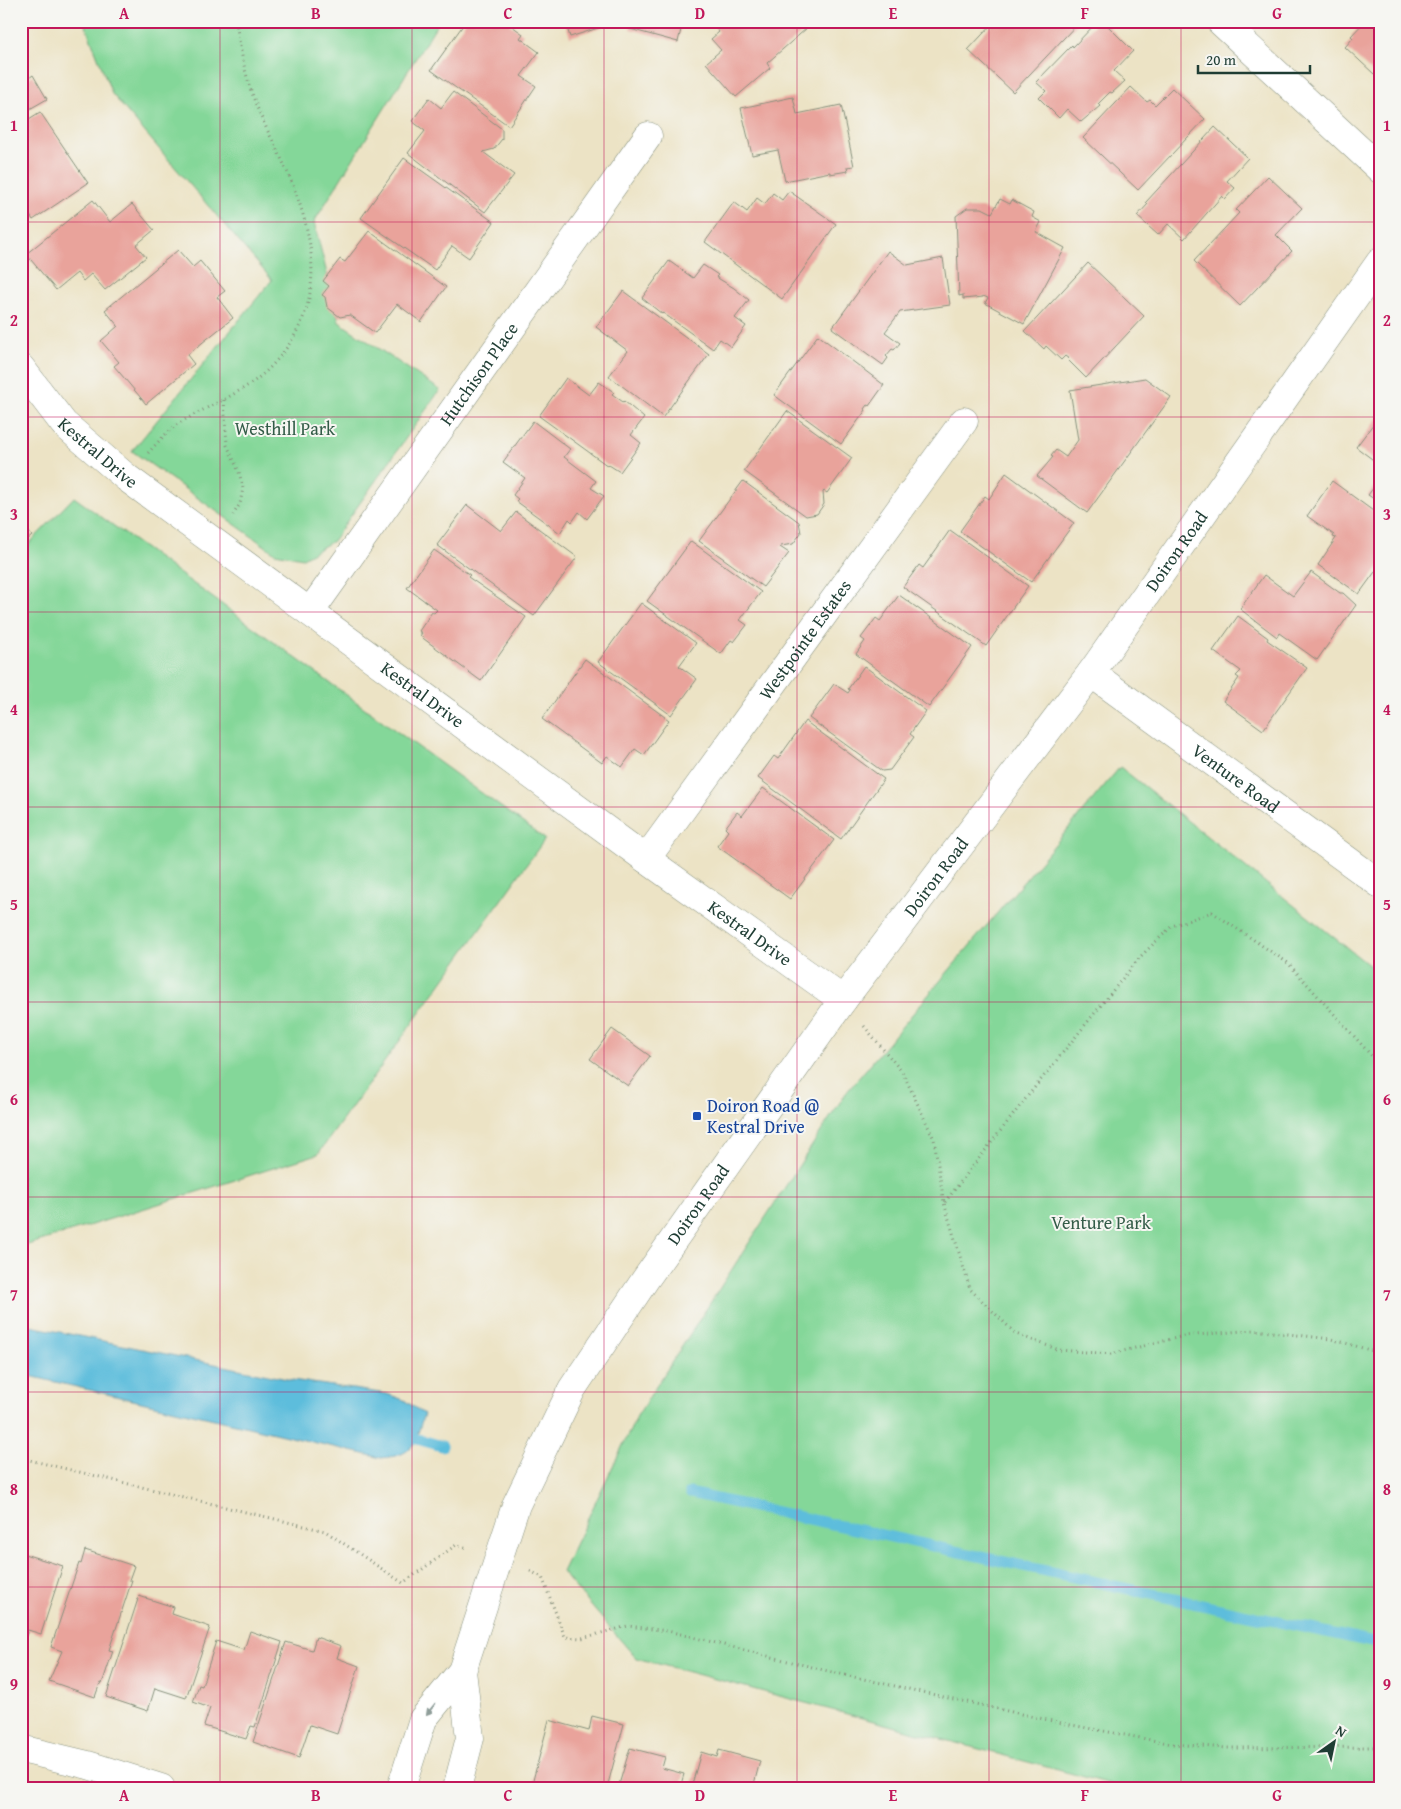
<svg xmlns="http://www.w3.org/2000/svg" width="1401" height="1809" viewBox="0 0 1401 1809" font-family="'Gentium Book Plus',serif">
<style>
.green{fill:#84d799;stroke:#528a66}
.water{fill:#5dbddc;stroke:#3e7d88}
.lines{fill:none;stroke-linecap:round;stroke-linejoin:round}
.stream{stroke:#5dbddc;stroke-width:11}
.building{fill:#e9a39b}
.minor-casing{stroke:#86907c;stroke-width:29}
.path{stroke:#86907c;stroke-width:3;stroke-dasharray:1 4;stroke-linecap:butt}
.minor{stroke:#fff;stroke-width:28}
.oneway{fill:#8f9e9a}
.grid{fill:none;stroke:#c2185b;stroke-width:1;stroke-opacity:0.55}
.transit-dot{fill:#1a4fb4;stroke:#f6f6f2;stroke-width:2}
.labels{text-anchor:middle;stroke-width:4;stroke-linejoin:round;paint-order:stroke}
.street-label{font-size:18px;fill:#1f3d34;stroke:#f6f6f2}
.park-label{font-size:18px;fill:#335c48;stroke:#f6f6f2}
.transit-label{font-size:18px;fill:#164399;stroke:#f6f6f2;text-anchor:start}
.neatline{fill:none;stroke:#c2185b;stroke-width:2}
.grid-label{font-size:16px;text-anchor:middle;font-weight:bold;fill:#c2185b}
</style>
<rect width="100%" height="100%" fill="#f6f6f2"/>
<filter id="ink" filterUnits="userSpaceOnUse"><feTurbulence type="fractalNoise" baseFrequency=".02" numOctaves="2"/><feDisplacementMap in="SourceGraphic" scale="10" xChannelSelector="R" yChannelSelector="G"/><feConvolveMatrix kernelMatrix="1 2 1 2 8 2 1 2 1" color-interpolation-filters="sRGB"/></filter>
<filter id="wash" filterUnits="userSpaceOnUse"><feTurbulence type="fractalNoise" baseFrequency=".0096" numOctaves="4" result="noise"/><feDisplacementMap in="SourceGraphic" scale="20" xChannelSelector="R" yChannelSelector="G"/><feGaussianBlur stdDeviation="1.12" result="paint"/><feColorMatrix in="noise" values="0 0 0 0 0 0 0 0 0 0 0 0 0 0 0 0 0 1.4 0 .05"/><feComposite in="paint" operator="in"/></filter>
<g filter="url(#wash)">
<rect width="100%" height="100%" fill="#ece3c5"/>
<path class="green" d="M 84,21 L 439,21 L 314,222 L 339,322 L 440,390 L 333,541 L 303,558 L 275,553 L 132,451 L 272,280 L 112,94 Z
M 74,497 L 545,839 L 318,1154 L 21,1247 L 21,552 Z
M 1120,767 L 1380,974 L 1380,1788 L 1126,1788 L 636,1658 L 562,1572 L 637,1416 L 846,1093 Z"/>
<path class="water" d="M 21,1324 L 292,1380 L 387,1394 L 404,1400 L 424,1414 C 414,1444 416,1455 381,1458 L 21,1374 Z"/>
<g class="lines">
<path class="stream" d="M 403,1435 L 442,1446
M 690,1493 L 1380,1644"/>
</g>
<g id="blocks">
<path class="building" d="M 466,21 L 505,21 L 523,34 L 520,38 L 539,52 L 521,76 L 536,86 L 509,126 L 431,70 Z
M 565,21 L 617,21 L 617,22 L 570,37 Z
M 620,21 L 683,21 L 678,42 L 630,29 L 631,25 Z
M 710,21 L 815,21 L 767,63 L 770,68 L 736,97 L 706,63 L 721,50 L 711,39 L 719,32 Z
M 995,21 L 1080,21 L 1013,92 L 968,50 Z
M 1098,21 L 1103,21 L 1133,51 L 1114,71 L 1125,81 L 1112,93 L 1110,92 L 1098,104 L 1100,106 L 1081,122 L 1067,109 L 1059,118 L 1039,98 L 1046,91 L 1036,82 L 1072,45 L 1073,47 Z
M 1365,21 L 1380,21 L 1380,68 L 1374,74 L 1345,47 L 1353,38 L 1351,36 Z
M 21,66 L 29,78 L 33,75 L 47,99 L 21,114 Z
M 1131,87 L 1147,102 L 1150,100 L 1155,105 L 1172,88 L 1205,119 L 1138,190 L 1083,138 Z
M 453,92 L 502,129 L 502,139 L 494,149 L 483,152 L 514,175 L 485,212 L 408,153 L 425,131 L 412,121 L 429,98 L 441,108 Z
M 793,97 L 797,114 L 841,105 L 854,166 L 847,167 L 848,171 L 830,174 L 830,172 L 785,181 L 778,150 L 752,155 L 741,108 Z
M 40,112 L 88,183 L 33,220 L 21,202 L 21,124 Z
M 1215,127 L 1248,158 L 1227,181 L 1235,188 L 1225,199 L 1222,196 L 1184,239 L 1168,224 L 1158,235 L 1137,216 L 1148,204 L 1146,202 Z
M 404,158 L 494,222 L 469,258 L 452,246 L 435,270 L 361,218 Z
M 1268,176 L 1302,208 L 1276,235 L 1292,251 L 1240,306 L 1194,261 L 1239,213 L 1236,210 Z
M 789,191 L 836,224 L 782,299 L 705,242 L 734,202 L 747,212 L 757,198 L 765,204 L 773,193 L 782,200 Z
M 1000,199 L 1010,204 L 1012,200 L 1034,212 L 1032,217 L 1041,222 L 1036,232 L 1065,248 L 1024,324 L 985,303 L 988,298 L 983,296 L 983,297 L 963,299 L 963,295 L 959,296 L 956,216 L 967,208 L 982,208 L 992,213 Z
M 93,200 L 110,222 L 132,204 L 154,230 L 136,245 L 146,257 L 105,290 L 91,274 L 83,281 L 77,273 L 56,290 L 26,254 Z
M 369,231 L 446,287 L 421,322 L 397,304 L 375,333 L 350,315 L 340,317 L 327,307 L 325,297 L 322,295 L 329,286 L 323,281 L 340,259 L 345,262 Z
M 178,250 L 193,267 L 200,261 L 225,291 L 217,297 L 233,318 L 187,355 L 194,364 L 146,404 L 114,366 L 119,362 L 101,341 L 118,326 L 105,310 Z
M 888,251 L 907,265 L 943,258 L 950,305 L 900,312 L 885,332 L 900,343 L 894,350 L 892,349 L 886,356 L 888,358 L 883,365 L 832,328 Z
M 669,261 L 693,278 L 703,265 L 718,275 L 716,277 L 734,288 L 749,300 L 735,318 L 746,326 L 731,347 L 720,339 L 713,349 L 663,313 L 662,314 L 642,298 Z
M 1088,263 L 1144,316 L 1086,378 L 1068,360 L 1069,359 L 1065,356 L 1061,360 L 1046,346 L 1044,349 L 1025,331 Z
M 623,291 L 709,354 L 663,417 L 609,376 L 628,351 L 596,327 Z
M 818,335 L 884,385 L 869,406 L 867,405 L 864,409 L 866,410 L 841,444 L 774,395 Z
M 566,378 L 589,395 L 599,382 L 614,392 L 612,394 L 623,402 L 624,401 L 644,418 L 631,435 L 641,443 L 620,472 L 609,465 L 608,466 L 539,416 Z
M 1145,378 L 1171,397 L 1087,513 L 1037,476 L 1053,457 L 1051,456 L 1056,450 L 1066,457 L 1078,440 L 1070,390 Z
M 787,411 L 852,458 L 827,493 L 824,491 L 823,492 L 824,504 L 817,514 L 806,516 L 744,471 Z
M 1380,415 L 1380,465 L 1356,447 Z
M 533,421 L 570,449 L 564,457 L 596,481 L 591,488 L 604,496 L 587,519 L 579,512 L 572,522 L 569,519 L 560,533 L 516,501 L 518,499 L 513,495 L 525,478 L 503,462 Z
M 1006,473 L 1074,523 L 1031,582 L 960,531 L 985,496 L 989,499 Z
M 1380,479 L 1380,503 L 1368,495 Z
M 743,481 L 799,522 L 801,533 L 793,544 L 781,546 L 780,547 L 789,553 L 763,587 L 699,541 Z
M 1332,481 L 1380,516 L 1380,565 L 1359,594 L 1318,565 L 1336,538 L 1333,537 L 1334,535 L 1307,516 Z
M 467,505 L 501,531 L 516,512 L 577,557 L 534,616 L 437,545 Z
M 21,522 L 32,536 L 21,545 Z
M 950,530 L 1028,586 L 986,646 L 903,587 L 919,565 L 923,568 Z
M 691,541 L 761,592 L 740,620 L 747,625 L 734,642 L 731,640 L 721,654 L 647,601 Z
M 434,550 L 470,575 L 468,577 L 526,617 L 481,681 L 420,636 L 422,633 L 419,631 L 432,612 L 434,613 L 437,610 L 407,588 Z
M 1311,572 L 1340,593 L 1343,593 L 1356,605 L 1317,660 L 1279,633 L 1277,637 L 1240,609 L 1264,575 L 1293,596 Z
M 899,595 L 972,647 L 929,707 L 856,654 L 865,641 L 861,638 L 876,618 L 880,621 Z
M 641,603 L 696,643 L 679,666 L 697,679 L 671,715 L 598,662 Z
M 1238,616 L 1268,638 L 1267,640 L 1307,668 L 1263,730 L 1223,701 L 1239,678 L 1236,676 L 1241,671 L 1213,651 Z
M 585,659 L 669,720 L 644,755 L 635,749 L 622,767 L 607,756 L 602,763 L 542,719 Z
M 864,666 L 926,711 L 910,734 L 914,737 L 890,770 L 882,771 L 809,718 L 834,684 L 848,693 L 850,690 L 848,689 Z
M 805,721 L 884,779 L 841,839 L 758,778 L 774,756 L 778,759 Z
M 763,788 L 834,840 L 790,899 L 717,846 L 728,831 L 725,828 L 737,812 L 742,816 Z
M 612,1029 L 650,1056 L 628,1086 L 590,1059 Z
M 85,1550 L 134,1566 L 129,1580 L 132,1580 L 109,1650 L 113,1651 L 102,1684 L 100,1683 L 95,1697 L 49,1681 L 62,1651 L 51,1647 L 79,1563 L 81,1564 Z
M 21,1553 L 63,1566 L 41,1634 L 28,1630 L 26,1636 L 21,1635 Z
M 139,1596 L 174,1607 L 172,1614 L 210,1627 L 186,1698 L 155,1688 L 148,1711 L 106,1697 Z
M 250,1631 L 282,1642 L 255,1727 L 251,1726 L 246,1739 L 204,1726 L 210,1708 L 193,1702 L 199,1685 L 202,1686 L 216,1641 L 244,1650 Z
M 316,1637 L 341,1646 L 337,1658 L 359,1666 L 337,1734 L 310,1725 L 299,1758 L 253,1742 L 286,1642 L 312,1650 Z
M 592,1716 L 624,1724 L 607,1788 L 544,1788 L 532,1784 L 549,1720 L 589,1731 Z
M 630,1748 L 665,1757 L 662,1768 L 684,1774 L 680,1788 L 618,1788 Z
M 719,1750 L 760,1761 L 753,1788 L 691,1788 L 701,1752 L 717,1757 Z
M 773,1783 L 789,1787 L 789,1788 L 772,1788 Z"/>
</g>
</g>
<g filter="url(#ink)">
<use href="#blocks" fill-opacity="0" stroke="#86907c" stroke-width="1"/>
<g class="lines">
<g class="minor-casing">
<g id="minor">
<path d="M 1220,21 L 1380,169"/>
<path id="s1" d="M 21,368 L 64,424 L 127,478 L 646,859 L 843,1000"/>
<path id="s2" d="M 310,612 L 648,136"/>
<path id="s3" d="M 1091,673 L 1380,884"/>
<path id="s4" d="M 646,859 L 964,421"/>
<path d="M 21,1749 L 88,1765 L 161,1788"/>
<path id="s5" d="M 401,1788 L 423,1719 L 462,1671 L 516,1505 L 572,1389 L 645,1280 L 843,1000 L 1091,673 L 1380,262"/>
<path d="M 457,1788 L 470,1738 L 462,1671"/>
</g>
</g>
<path class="path" d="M 224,400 L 227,445 L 239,472 L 243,488 L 240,504 L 233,515
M 148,453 C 157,443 167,432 178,424 C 211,403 250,392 276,361 C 323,308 318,251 294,188 C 283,158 266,131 255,102 C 245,75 240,49 236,21
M 864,1026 L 903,1073 L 934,1139 L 944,1203 L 970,1289 L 1016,1334 L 1059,1350 L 1111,1354 L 1184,1336 L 1254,1330 L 1331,1339 L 1380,1353
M 945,1202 L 1027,1097 L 1140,957 L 1172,926 L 1212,912 L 1288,963 L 1380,1065
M 21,1458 L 325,1531 L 403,1583 L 456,1545 L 468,1548
M 530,1571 L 542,1577 L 565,1637 L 582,1638 L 628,1626 L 668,1631 L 836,1673 L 1066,1724 L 1173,1744 L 1227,1748 L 1380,1747"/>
<use href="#minor" class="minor"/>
</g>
<defs><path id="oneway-solid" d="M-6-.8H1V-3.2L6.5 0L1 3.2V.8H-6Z" transform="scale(1.25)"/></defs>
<use class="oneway" href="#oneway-solid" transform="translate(431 1709) rotate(129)"/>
</g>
<path class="grid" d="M 220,21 L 220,1788M 412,21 L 412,1788M 604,21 L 604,1788M 797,21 L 797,1788M 989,21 L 989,1788M 1181,21 L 1181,1788M 21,222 L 1380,222M 21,417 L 1380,417M 21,612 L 1380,612M 21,807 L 1380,807M 21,1002 L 1380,1002M 21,1197 L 1380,1197M 21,1392 L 1380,1392M 21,1587 L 1380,1587"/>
<rect class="transit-dot" x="692" y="1111" width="10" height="10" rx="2.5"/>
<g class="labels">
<g class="street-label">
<text dy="6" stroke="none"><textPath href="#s2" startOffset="292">Hutchison Place</textPath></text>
<text dy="6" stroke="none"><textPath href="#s1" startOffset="115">Kestral Drive</textPath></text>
<text dy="6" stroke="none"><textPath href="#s5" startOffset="1471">Doiron Road</textPath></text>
<text dy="6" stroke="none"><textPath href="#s4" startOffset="271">Westpointe Estates</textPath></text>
<text dy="6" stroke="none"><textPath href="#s1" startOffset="520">Kestral Drive</textPath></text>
<text dy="6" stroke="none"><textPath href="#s3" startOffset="179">Venture Road</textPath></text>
<text dy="6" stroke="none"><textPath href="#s5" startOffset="1066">Doiron Road</textPath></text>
<text dy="6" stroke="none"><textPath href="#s1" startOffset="925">Kestral Drive</textPath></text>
<text dy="6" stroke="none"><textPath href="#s5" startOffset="661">Doiron Road</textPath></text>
</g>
<g class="park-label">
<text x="285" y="435">Westhill Park</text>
<text x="1101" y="1229">Venture Park</text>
</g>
<g class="transit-label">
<text x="707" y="1112">Doiron Road @<tspan x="707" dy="21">Kestral Drive</tspan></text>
</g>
</g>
<rect width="1401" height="1809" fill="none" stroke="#f6f6f2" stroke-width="55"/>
<g transform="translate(1334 1742) rotate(33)" stroke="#f6f6f2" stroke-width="4" paint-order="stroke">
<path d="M0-4L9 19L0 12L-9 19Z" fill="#1f3d34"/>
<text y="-8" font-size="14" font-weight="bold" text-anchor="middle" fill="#1f3d34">N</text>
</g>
<path d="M1198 65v8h112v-8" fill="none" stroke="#1f3d34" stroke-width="2.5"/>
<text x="1206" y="65" font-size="15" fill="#1f3d34" stroke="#f6f6f2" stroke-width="4" paint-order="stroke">20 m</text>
<rect x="28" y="28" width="1346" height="1754" class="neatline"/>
<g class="grid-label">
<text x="124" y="19">A</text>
<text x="316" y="19">B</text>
<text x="508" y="19">C</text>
<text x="700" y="19">D</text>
<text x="893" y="19">E</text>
<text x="1085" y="19">F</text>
<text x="1277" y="19">G</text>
<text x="14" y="131">1</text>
<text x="1387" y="131">1</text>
<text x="14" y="326">2</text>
<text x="1387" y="326">2</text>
<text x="14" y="520">3</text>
<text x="1387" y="520">3</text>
<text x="14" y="715">4</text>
<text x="1387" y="715">4</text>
<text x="14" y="910">5</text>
<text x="1387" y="910">5</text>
<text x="14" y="1105">6</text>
<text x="1387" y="1105">6</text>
<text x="14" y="1300">7</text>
<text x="1387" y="1300">7</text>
<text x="14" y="1495">8</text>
<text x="1387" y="1495">8</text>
<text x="14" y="1690">9</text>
<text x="1387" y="1690">9</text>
<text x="124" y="1801">A</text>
<text x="316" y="1801">B</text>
<text x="508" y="1801">C</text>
<text x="700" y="1801">D</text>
<text x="893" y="1801">E</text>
<text x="1085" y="1801">F</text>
<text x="1277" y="1801">G</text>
</g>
</svg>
